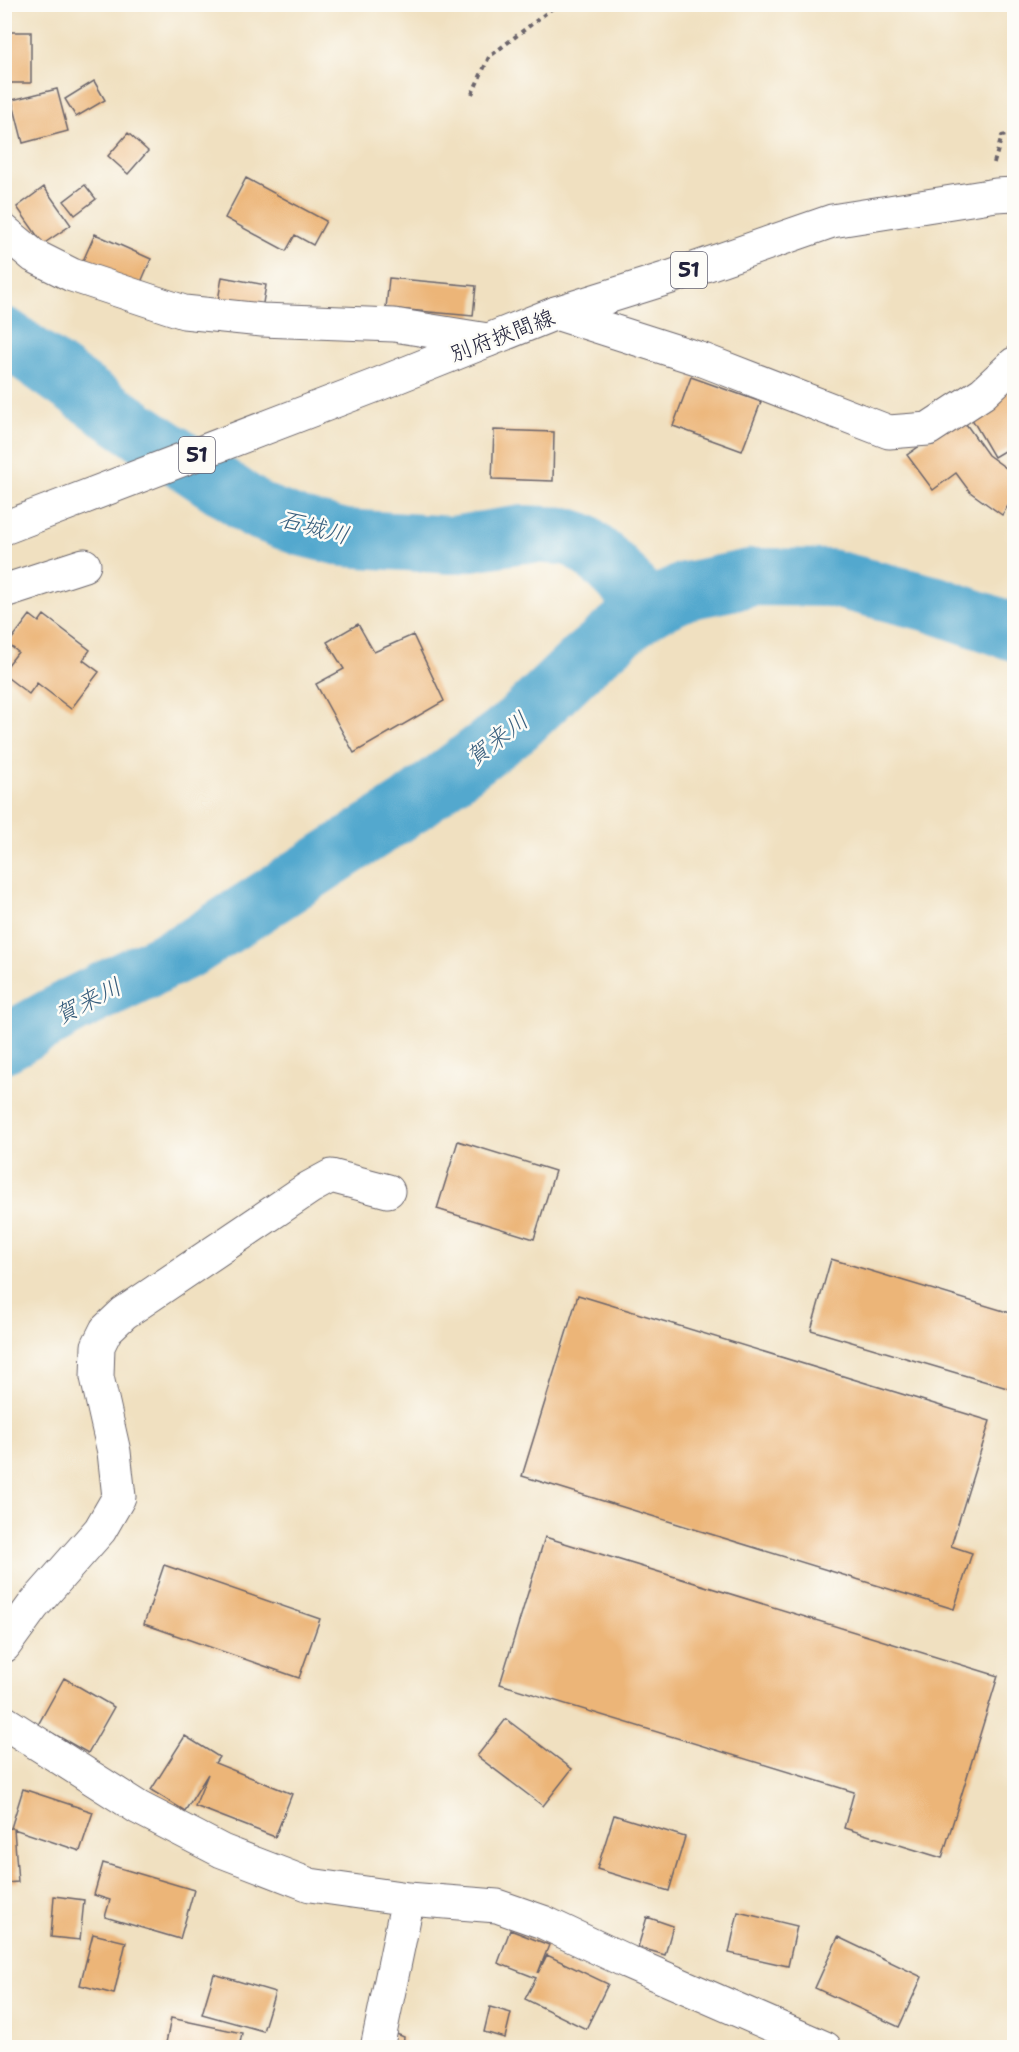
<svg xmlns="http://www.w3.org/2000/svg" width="1019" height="2052" viewBox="0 0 1019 2052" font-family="'Shantell Sans','Klee One',sans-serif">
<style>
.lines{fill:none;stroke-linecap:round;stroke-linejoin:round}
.river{stroke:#52a8ce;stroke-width:58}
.building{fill:#ecb578}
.minor-casing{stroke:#6a646a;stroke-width:35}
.major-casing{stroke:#6a646a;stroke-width:35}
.path{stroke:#6a646a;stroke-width:4;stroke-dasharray:4.5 4.5;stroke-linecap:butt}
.minor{stroke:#fff;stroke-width:33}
.major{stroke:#fff;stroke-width:33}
.labels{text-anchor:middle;stroke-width:5;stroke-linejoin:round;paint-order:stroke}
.shield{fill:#fdfcf7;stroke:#646373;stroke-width:1.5}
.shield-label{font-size:21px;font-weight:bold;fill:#22223b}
.street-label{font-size:22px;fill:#22223b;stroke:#fdfcf7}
.water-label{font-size:24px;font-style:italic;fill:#385e7d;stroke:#fdfcf7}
</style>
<rect width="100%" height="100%" fill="#fdfcf7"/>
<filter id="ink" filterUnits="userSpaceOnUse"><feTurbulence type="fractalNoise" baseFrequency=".0167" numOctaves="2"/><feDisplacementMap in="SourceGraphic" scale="12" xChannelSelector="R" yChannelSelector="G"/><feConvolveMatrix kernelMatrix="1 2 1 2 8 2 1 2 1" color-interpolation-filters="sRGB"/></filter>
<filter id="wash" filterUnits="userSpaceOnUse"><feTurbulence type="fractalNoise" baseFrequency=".008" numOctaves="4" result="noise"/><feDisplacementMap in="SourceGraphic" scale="24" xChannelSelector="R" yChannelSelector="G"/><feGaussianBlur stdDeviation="1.35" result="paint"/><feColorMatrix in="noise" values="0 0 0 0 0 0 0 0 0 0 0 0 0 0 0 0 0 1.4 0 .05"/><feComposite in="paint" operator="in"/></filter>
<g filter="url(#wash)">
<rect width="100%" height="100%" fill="#f0e0c0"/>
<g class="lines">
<path class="river" d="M 4,336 L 110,411 L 258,511 L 300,527 L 345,538 L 452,545 L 523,534 L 565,536 L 580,541 L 605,561 L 622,578 L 647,609
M 4,1044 L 74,1005 L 193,947 L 409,807 L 516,726 L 585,660 L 630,622 L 647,609 L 686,591 L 755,577 L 830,578 L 933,604 L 1014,632"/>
</g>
<g id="blocks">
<path class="building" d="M 7,32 L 31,32 L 31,83 L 8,83 Z
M 94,81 L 105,100 L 76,117 L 65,99 Z
M 57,89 L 68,131 L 23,143 L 12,100 Z
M 128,133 L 148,151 L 128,174 L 108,156 Z
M 246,178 L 326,221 L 313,245 L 295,235 L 286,251 L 225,218 Z
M 85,185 L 96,199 L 75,215 L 64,201 Z
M 44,187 L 71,225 L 43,244 L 17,207 Z
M 95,234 L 151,259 L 139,287 L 82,263 Z
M 222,277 L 266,285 L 262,309 L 218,301 Z
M 389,278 L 476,286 L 473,316 L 386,308 Z
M 691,377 L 761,402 L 742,451 L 673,426 Z
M 1014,388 L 1014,445 L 994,457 L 969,414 Z
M 961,417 L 988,455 L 1014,474 L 1014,497 L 1002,515 L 970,492 L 956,473 L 933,490 L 907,455 Z
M 494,430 L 554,432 L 553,481 L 492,479 Z
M 30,615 L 39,622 L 44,615 L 90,650 L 83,660 L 99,672 L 71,709 L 37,683 L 29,694 L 4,675 L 4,670 L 18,652 L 8,644 Z
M 358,624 L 374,652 L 413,635 L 444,701 L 354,753 L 316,684 L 344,669 L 327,642 Z
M 458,1141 L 555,1171 L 534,1239 L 437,1209 Z
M 831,1259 L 1014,1314 L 1014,1390 L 811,1330 Z
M 578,1295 L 990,1421 L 951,1546 L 972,1553 L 954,1609 L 522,1476 Z
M 545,1537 L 998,1676 L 942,1858 L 844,1828 L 854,1792 L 500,1684 Z
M 164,1565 L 320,1619 L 299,1678 L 144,1624 Z
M 64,1678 L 114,1707 L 88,1753 L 38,1725 Z
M 506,1719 L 572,1769 L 543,1806 L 477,1756 Z
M 185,1736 L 219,1757 L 215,1763 L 292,1794 L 275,1837 L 195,1806 L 208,1774 L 185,1811 L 151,1790 Z
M 23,1789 L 93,1812 L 80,1851 L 14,1829 L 18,1882 L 4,1883 L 4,1829 L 13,1828 L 11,1828 Z
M 614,1815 L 685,1837 L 669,1891 L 597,1869 Z
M 103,1863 L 194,1890 L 180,1939 L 105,1917 L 110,1900 L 94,1895 Z
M 54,1896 L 84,1900 L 80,1940 L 51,1937 Z
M 738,1912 L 797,1926 L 788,1966 L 729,1953 Z
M 647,1917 L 673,1926 L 665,1955 L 638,1947 Z
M 510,1930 L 549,1945 L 538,1973 L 547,1955 L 608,1984 L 586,2029 L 525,1999 L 536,1978 L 498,1963 Z
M 93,1934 L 126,1942 L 114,1994 L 80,1985 Z
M 838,1937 L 922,1977 L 899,2027 L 815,1988 Z
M 214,1974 L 275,1992 L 263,2031 L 202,2014 Z
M 490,2007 L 511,2013 L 505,2038 L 484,2032 Z
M 171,2018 L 242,2033 L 239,2048 L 165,2048 Z
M 394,2033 L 404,2037 L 403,2048 L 389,2048 Z"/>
</g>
</g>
<g filter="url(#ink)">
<use href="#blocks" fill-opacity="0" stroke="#6a646a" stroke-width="1.5"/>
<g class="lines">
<g class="minor-casing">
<path id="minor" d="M 4,231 L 34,256 L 72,275 L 184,312 L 262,320 L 394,325 L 488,340
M 556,313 L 703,360 L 889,432 L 928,429 L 983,393 L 1014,364
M 4,591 L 84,565
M 4,1646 L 33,1606 L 100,1530 L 119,1497 L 114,1452 L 97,1377 L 98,1346 L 106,1330 L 124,1313 L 309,1188 L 331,1176 L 388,1191
M 4,1722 L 139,1808 L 222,1851 L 310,1885 L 408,1899 L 497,1906 L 543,1922 L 628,1962 L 825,2048
M 377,2048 L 408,1899"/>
</g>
<g class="major-casing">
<path id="major" d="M 4,528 L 374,386 L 556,313 L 671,277 L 832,221 L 996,195 L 1014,194"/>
</g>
<path class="path" d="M 472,94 L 489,57 L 554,7 L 554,4
M 994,163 L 1002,136 L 1014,133"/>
<use href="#minor" class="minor"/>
<use href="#major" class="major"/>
</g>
</g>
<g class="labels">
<g class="shield">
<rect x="671" y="252" width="36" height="36" rx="4.5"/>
<rect x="179" y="437" width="36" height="36" rx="4.5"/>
</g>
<g class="shield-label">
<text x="689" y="277">51</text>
<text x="197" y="462">51</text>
</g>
<g class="street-label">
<text transform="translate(502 335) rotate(-21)" y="8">別府挾間線</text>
</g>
<g class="water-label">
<text transform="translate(314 527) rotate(15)" y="8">石城川</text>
<text transform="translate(497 739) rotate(-38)" y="8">賀来川</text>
<text transform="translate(88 1001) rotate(-27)" y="8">賀来川</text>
</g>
</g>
<rect width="1019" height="2052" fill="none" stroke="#fdfcf7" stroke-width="24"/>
</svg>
